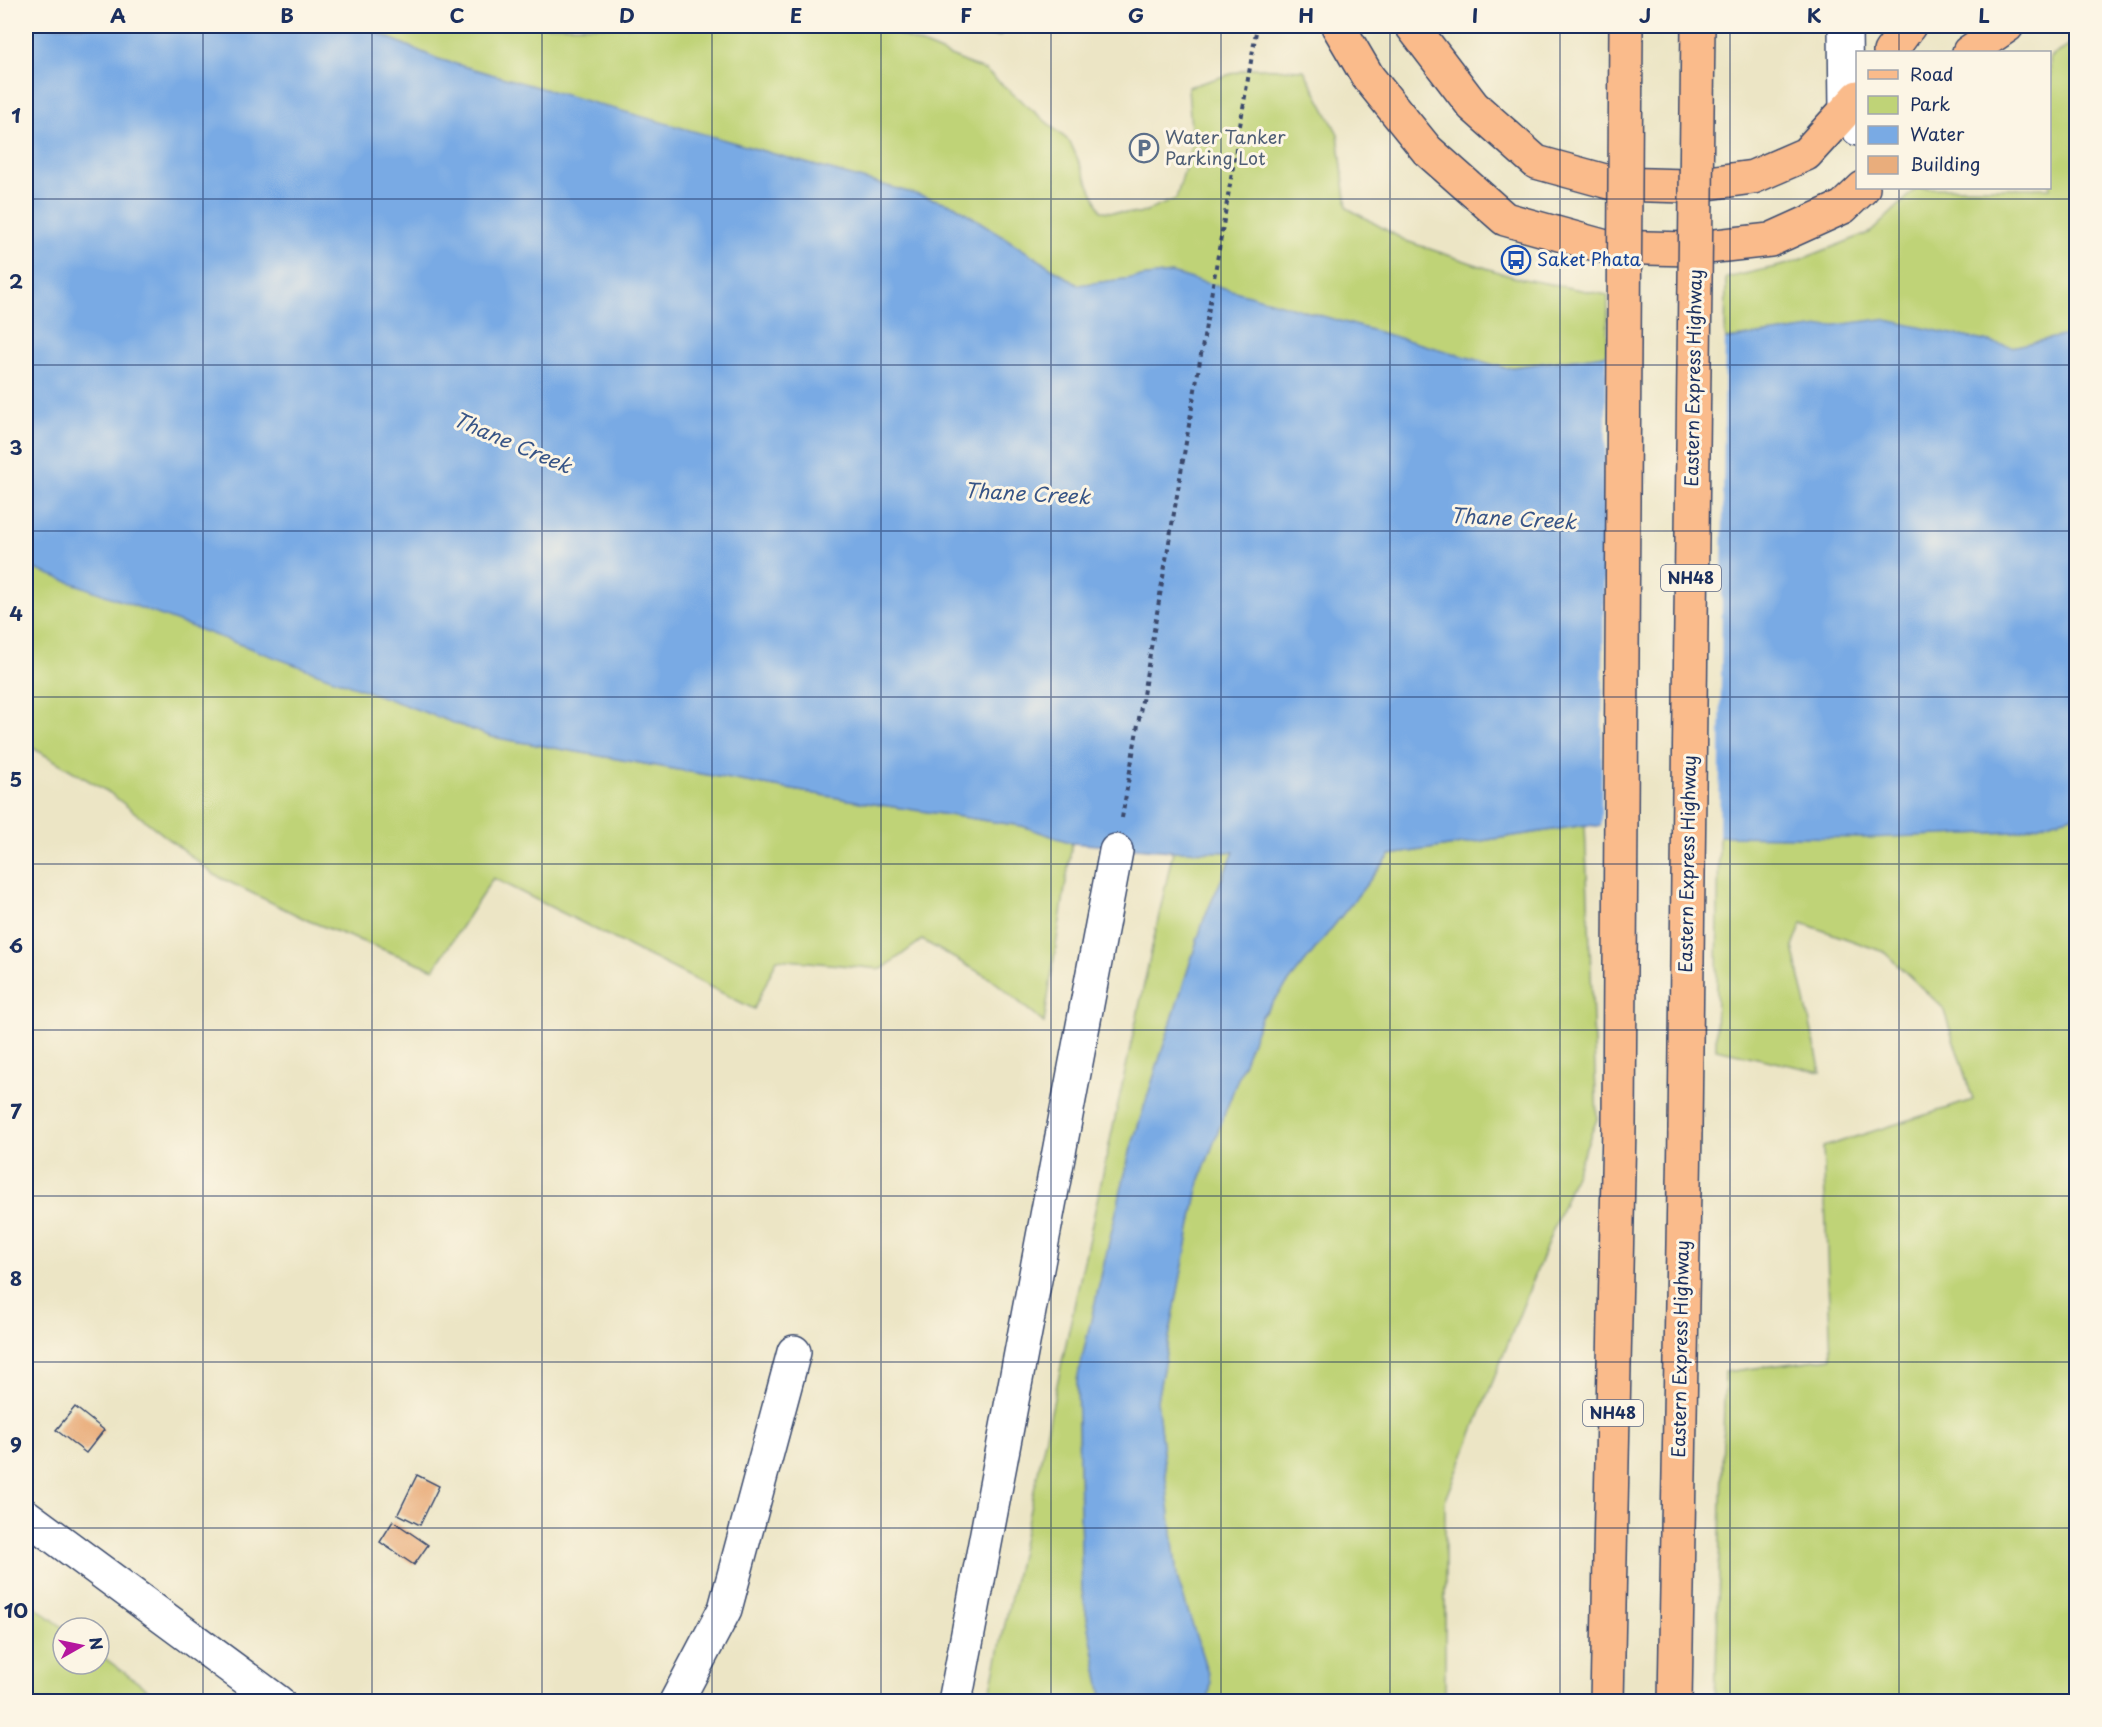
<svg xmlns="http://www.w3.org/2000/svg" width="2102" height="1727" viewBox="0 0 2102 1727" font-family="'Playpen Sans',sans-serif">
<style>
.green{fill:#bfd377;stroke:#6d816a;stroke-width:1.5}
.water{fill:#79aae4;stroke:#4a6ca1;stroke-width:1.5}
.pier{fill:#ece5c5}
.building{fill:#e9ad7c}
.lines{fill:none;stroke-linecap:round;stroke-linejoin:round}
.minor-casing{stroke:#3a4a6d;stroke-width:36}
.major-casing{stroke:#3a4a6d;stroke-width:36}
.highway-casing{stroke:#3a4a6d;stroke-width:36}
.path{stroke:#3a4a6d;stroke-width:4;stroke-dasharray:4.5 4.5;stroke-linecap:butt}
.minor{stroke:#fff;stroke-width:33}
.major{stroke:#fabb8b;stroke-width:33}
.highway{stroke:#fabb8b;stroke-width:33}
.highway-bridge-casing{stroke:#3a4a6d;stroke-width:36;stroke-linecap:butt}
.highway-bridge{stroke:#fabb8b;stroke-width:33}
.grid{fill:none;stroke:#1b2f5e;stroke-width:1.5;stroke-opacity:0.55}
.labels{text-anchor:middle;stroke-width:6;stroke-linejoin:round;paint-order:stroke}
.shield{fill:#fcf5e5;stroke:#5e6a86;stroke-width:1.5}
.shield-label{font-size:16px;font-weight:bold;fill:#1b2f5e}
.service-label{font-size:18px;fill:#4e5e75;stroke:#fcf5e5;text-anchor:start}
.transit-label{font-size:18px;fill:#164399;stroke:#fcf5e5;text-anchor:start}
.street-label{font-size:18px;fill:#1b2f5e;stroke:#fcf5e5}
.water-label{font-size:20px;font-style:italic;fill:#375486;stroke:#fcf5e5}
.neatline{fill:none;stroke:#1b2f5e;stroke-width:2}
.grid-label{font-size:20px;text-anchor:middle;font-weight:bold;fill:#1b2f5e}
</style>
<rect width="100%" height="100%" fill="#fcf5e5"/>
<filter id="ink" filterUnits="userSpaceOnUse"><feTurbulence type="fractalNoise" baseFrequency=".0167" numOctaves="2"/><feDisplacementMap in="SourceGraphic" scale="12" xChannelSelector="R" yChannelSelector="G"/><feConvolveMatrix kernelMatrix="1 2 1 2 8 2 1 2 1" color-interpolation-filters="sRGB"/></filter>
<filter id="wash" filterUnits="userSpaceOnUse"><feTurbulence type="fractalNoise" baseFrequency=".008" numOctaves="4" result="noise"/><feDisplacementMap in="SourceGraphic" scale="24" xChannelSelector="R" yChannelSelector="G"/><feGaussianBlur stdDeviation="1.35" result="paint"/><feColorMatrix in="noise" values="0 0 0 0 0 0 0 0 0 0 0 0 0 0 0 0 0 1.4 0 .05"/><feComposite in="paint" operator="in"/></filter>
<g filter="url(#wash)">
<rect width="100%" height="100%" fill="#ece5c5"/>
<path class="green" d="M 361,26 L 879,26 L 986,71 L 1070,142 L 1101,211 L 1139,214 L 1176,199 L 1192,144 L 1188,87 L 1251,68 L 1304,70 L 1338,134 L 1347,208 L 1406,241 L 1513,277 L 1608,295 L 1607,355 L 1505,368 L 1171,273 L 1078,285 L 954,205 L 438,59 Z
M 916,26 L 1004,26 L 1000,36 L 924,32 Z
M 2076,41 L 2076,333 L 2012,347 L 1882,320 L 1725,339 L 1726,278 L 1789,264 L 1871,232 L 1917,188 L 2050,188 L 2050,58 Z
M 26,565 L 492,737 L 861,802 L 1022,826 L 1072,843 L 1044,1023 L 993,980 L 922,940 L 882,969 L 777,959 L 754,1009 L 493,878 L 434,969 L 309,921 L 215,875 L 110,793 L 26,744 Z
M 2076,815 L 2076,1701 L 1715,1702 L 1725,1372 L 1831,1358 L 1823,1147 L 1973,1100 L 1943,1008 L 1884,952 L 1802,923 L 1793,947 L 1821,1072 L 1716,1049 L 1719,836 L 2014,832 Z
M 1585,825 L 1597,1119 L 1445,1502 L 1445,1701 L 1208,1701 L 1211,1683 L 1177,1577 L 1157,1400 L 1199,1182 L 1261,1017 L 1390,855 Z
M 1173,851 L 1234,852 L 1205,916 L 1131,1148 L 1077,1380 L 1082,1591 L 1103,1701 L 988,1702 Z
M 26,1600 L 64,1628 L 63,1664 L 99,1664 L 99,1654 L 163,1701 L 26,1701 Z"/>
<path class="water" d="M 26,26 L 361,26 L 438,59 L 954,205 L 1078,285 L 1171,273 L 1505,368 L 1882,319 L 2012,347 L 2076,333 L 2076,815 L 2014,832 L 1868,838 L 1719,836 L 1585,825 L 1390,855 L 1261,1017 L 1199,1182 L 1157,1400 L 1177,1577 L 1211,1683 L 1208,1701 L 1103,1701 L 1082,1591 L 1077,1380 L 1131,1148 L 1205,916 L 1234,852 L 1173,851 L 1072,843 L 1022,826 L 861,802 L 492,737 L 26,566 Z"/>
<path class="pier" d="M 1725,336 L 1719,839 L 1601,830 L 1607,352 Z"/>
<g id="blocks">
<path class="building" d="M 75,1407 L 104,1430 L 86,1453 L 56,1430 Z
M 417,1475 L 439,1486 L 420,1525 L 398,1514 Z
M 393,1521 L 428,1545 L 414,1565 L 380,1542 Z"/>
</g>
</g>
<g filter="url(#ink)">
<use href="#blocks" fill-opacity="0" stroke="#3a4a6d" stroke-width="1.5"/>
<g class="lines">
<g class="minor-casing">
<path id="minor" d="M 1845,26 L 1846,112 L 1858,129
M 26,1516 L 278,1702
M 676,1702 L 725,1609 L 794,1352
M 955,1702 L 1116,851"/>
</g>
<g class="major-casing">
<path id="major" d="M 1338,26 L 1368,77 L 1427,150 L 1505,219 L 1606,247 L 1689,249 L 1770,240 L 1843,207 L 1863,188
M 1412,26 L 1473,106 L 1536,162 L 1616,184 L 1686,186 L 1753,177 L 1806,154 L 1858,97
M 1890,52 L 1909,26
M 1969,52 L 2007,26"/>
</g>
<g class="highway-casing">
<path id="highway" d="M 1607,1702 L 1619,1125
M 1675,1702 L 1685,1130"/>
</g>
<path class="path" d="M 1122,818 L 1257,26"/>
<use href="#minor" class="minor"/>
<use href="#major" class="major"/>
<use href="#highway" class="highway"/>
<g class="highway-bridge-casing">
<path id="highway-bridge" d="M 1619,1125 L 1626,26
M 1685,1130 L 1698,26"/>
</g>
<use href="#highway-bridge" class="highway-bridge"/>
</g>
</g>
<path class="grid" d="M 203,26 L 203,1702M 372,26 L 372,1702M 542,26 L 542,1702M 712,26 L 712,1702M 881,26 L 881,1702M 1051,26 L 1051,1702M 1221,26 L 1221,1702M 1390,26 L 1390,1702M 1560,26 L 1560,1702M 1730,26 L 1730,1702M 1899,26 L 1899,52M 1899,188 L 1899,1702M 26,199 L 2076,199M 26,365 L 2076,365M 26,531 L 2076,531M 26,697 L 2076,697M 26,864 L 2076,864M 26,1030 L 2076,1030M 26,1196 L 2076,1196M 26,1362 L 2076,1362M 26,1528 L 2076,1528"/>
<defs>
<g id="parking-ring" transform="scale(1.5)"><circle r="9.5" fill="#fcf5e5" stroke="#5c6f8a" stroke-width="1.5"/><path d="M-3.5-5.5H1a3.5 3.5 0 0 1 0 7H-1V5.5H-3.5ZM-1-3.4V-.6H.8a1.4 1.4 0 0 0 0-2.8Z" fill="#5c6f8a"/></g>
<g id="bus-ring" transform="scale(1.5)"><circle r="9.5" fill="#fcf5e5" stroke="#1a4fb4" stroke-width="1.5"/><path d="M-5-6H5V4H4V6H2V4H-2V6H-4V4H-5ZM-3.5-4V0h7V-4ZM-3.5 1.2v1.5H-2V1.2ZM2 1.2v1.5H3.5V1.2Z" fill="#1a4fb4"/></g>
</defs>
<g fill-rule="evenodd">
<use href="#parking-ring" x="1144" y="148"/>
<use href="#bus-ring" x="1516" y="260"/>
</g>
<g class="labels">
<g class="shield">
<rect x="1661" y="565" width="60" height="26" rx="4.5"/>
<rect x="1583" y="1400" width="60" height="26" rx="4.5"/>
</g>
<g class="shield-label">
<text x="1691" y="584">NH48</text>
<text x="1613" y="1419">NH48</text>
</g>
<g class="service-label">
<text x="1165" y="144">Water Tanker<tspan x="1165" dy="21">Parking Lot</tspan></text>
</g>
<g class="transit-label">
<text x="1537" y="266">Saket Phata</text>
</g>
<g class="street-label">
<text transform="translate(1694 378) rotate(-89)" y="6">Eastern Express Highway</text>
<text transform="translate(1688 864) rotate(-89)" y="6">Eastern Express Highway</text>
<text transform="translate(1681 1349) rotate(-89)" y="6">Eastern Express Highway</text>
</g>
<g class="water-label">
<text transform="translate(512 443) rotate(23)" y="7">Thane Creek</text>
<text transform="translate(1027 494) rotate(3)" y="7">Thane Creek</text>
<text transform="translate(1513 519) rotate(3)" y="7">Thane Creek</text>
</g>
</g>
<rect width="2102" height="1727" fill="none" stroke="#fcf5e5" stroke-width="66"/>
<rect x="1856" y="51" width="195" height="138" fill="#fcf5e5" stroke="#a2a6af" stroke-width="1.5"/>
<rect x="1868" y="70" width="30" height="9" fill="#fabb8b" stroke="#a2a6af" stroke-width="1.5"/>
<text x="1910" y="81" font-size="18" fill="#1b2f5e">Road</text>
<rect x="1868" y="96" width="30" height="18" fill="#bfd377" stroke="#a2a6af" stroke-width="1.5"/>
<text x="1910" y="111" font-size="18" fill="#1b2f5e">Park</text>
<rect x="1868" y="126" width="30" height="18" fill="#79aae4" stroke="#a2a6af" stroke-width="1.5"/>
<text x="1910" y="141" font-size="18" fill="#1b2f5e">Water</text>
<rect x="1868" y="156" width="30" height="18" fill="#e9ad7c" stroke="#a2a6af" stroke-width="1.5"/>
<text x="1910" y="171" font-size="18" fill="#1b2f5e">Building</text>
<g transform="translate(81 1646) rotate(81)"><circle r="28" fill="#fcf5e5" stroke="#a2a6af" stroke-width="1.5"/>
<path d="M0-4.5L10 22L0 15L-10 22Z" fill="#b5179e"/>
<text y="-9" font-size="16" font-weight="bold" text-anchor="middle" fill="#1b2f5e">N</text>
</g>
<rect x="33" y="33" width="2036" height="1661" class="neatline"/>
<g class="grid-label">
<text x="118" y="23">A</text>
<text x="287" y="23">B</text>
<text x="457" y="23">C</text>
<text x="627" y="23">D</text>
<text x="796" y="23">E</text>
<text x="966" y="23">F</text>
<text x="1136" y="23">G</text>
<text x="1306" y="23">H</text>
<text x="1475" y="23">I</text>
<text x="1645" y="23">J</text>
<text x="1814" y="23">K</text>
<text x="1984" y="23">L</text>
<text x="16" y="123">1</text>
<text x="16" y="289">2</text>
<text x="16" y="455">3</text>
<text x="16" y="621">4</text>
<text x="16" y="787">5</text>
<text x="16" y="953">6</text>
<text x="16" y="1119">7</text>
<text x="16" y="1286">8</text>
<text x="16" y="1452">9</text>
<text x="16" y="1618">10</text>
</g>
</svg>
